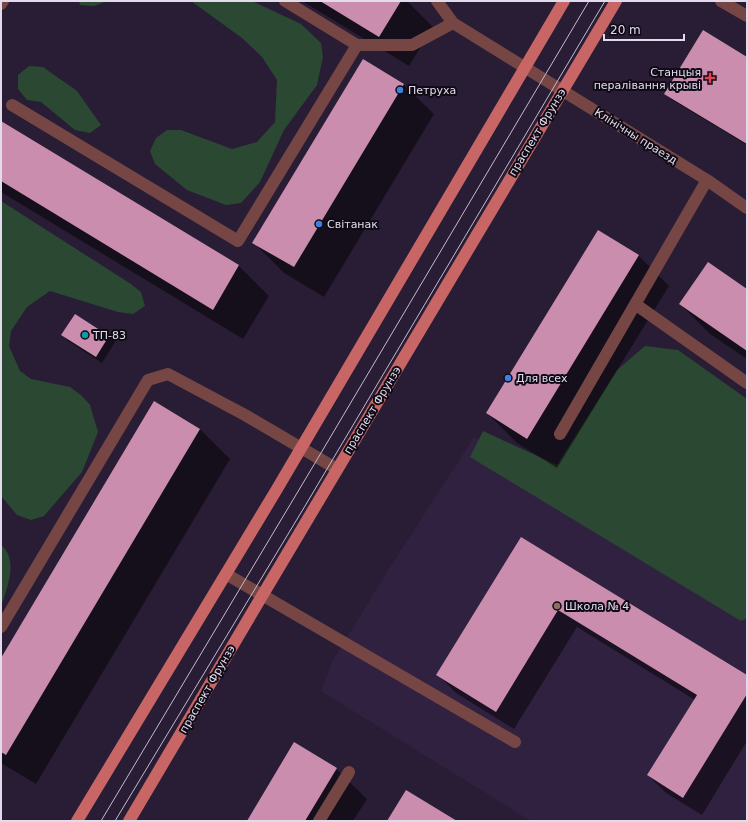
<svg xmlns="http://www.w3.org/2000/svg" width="748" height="822" viewBox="0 0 748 822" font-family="'DejaVu Sans',sans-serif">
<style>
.built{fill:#312141}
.green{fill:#2a4832}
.shadow{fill:#0007}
.building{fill:#ca8dae}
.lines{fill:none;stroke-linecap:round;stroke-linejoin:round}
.minor{stroke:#764645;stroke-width:12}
.major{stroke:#c76664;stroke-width:12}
.tram{stroke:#c2bacc;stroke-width:1}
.health-dot{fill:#e0444e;stroke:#0f0a15;stroke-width:1.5}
.shop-dot{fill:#3f7fe0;stroke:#0f0a15;stroke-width:1.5}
.culture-dot{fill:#0f9aa8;stroke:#0f0a15;stroke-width:1.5}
.education-dot{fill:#8d6e63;stroke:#0f0a15;stroke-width:1.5}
.labels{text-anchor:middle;stroke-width:4;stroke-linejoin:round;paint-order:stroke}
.poi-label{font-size:11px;fill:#e2dbec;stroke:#0f0a15;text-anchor:start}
.street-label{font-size:11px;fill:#e2dbec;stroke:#0f0a15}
</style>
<rect width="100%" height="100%" fill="#291d36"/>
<path class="built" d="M 474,437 L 559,484 L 747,487 L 747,821 L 531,821 L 321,691 L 332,662 L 389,569 Z"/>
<path class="green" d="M 79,1 L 107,1 L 94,6 L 80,5 Z
M 191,1 L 252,1 L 301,24 L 321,43 L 323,57 L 317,85 L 284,130 L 260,182 L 241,203 L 226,205 L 187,190 L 155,164 L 150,151 L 156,138 L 167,130 L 181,130 L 232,149 L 257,142 L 275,122 L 277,80 L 262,57 L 242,38 Z
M 29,66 L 43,67 L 77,91 L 101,125 L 90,133 L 75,130 L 41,102 L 27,100 L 18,89 L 18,75 Z
M 1,201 L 131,284 L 141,292 L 145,306 L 133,314 L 118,312 L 50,291 L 27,307 L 11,331 L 9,346 L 20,371 L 31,379 L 70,387 L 81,395 L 90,405 L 98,432 L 82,472 L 44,516 L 31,520 L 17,515 L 1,496 Z
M 645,346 L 678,350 L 747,399 L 747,618 L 741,621 L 470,457 L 483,431 L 557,465 L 617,370 Z
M 1,545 C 18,559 8,584 3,601 L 1,604 Z"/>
<path class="shadow" d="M 302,1 L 407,1 L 433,27 L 409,66 Z
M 747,58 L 747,145 L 672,100 L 665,94 Z
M 403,84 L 434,114 L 324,297 L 284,273 L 254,243 Z
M 1,122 L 239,266 L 269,296 L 243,339 L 1,192 Z
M 599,232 L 639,256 L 669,286 L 557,468 L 517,443 L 487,413 Z
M 747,290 L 747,359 L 710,334 L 680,304 Z
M 62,335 L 109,336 L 115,342 L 102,363 L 68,341 Z
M 200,429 L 230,459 L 36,784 L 1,763 L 1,660 Z
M 522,538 L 747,676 L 747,741 L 702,815 L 666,793 L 648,775 L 695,700 L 577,627 L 514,729 L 456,693 L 438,675 Z
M 336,769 L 367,799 L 353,821 L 248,821 Z"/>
<path class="building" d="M 320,1 L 401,1 L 379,37 Z
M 703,30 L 747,57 L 747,144 L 664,94 Z
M 363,59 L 404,84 L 294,267 L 252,243 Z
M 1,121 L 239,265 L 213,310 L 1,181 Z
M 598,230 L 639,255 L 527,439 L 486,413 Z
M 708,262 L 747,289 L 747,351 L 679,304 Z
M 75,314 L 109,336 L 96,357 L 61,335 Z
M 154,401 L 200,429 L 6,755 L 1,752 L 1,658 Z
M 521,537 L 747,675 L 747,694 L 683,798 L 647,775 L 697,695 L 558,610 L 496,712 L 436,675 Z
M 294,742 L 337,768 L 305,821 L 247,821 Z
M 406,790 L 457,821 L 387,821 Z"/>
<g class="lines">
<path class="minor" d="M 285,1 L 357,45 L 412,45 L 453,23
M 437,1 L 453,23 L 707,180 L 747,208
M 721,1 L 747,16
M 1,4 L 3,1
M 12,105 L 238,241 L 357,45
M 635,304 L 747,383
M 560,434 L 707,180
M 226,574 L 515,742
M 1,627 L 148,380 L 168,374 L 245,415 L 337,469
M 319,821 L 349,772"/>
<path class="major" d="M 77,821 L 277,489 L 564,1
M 129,821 L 262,596 L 616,1"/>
<path class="tram" d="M 101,821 L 318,458 L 589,1
M 115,821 L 305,506 L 605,1"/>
</g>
<path class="health-dot" d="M708 72h4v4h4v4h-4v4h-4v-4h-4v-4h4z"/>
<g class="shop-dot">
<circle cx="400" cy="90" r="4"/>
<circle cx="319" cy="224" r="4"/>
<circle cx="508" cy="378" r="4"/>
</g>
<circle class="culture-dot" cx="85" cy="335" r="4"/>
<circle class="education-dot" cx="557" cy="606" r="4"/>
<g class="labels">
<g class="poi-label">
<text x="701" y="76" text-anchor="end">Станцыя<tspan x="701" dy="13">пералівання крыві</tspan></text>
<text x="408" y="94">Петруха</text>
<text x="327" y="228">Світанак</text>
<text x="93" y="339">ТП-83</text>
<text x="516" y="382">Для всех</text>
<text x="565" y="610">Школа № 4</text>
</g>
<g class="street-label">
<text transform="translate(537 132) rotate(-59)" y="4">праспект Фрунзэ</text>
<text transform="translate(636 136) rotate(32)" y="4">Клінічны праезд</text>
<text transform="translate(372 410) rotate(-59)" y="4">праспект Фрунзэ</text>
<text transform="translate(207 689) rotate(-60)" y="4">праспект Фрунзэ</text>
</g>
</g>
<rect width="748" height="822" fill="none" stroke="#e2dbec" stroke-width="4"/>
<path d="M604 34v6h80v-6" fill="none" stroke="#e2dbec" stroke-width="2"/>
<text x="610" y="34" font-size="12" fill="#e2dbec" stroke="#0f0a15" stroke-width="3" paint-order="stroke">20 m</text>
</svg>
